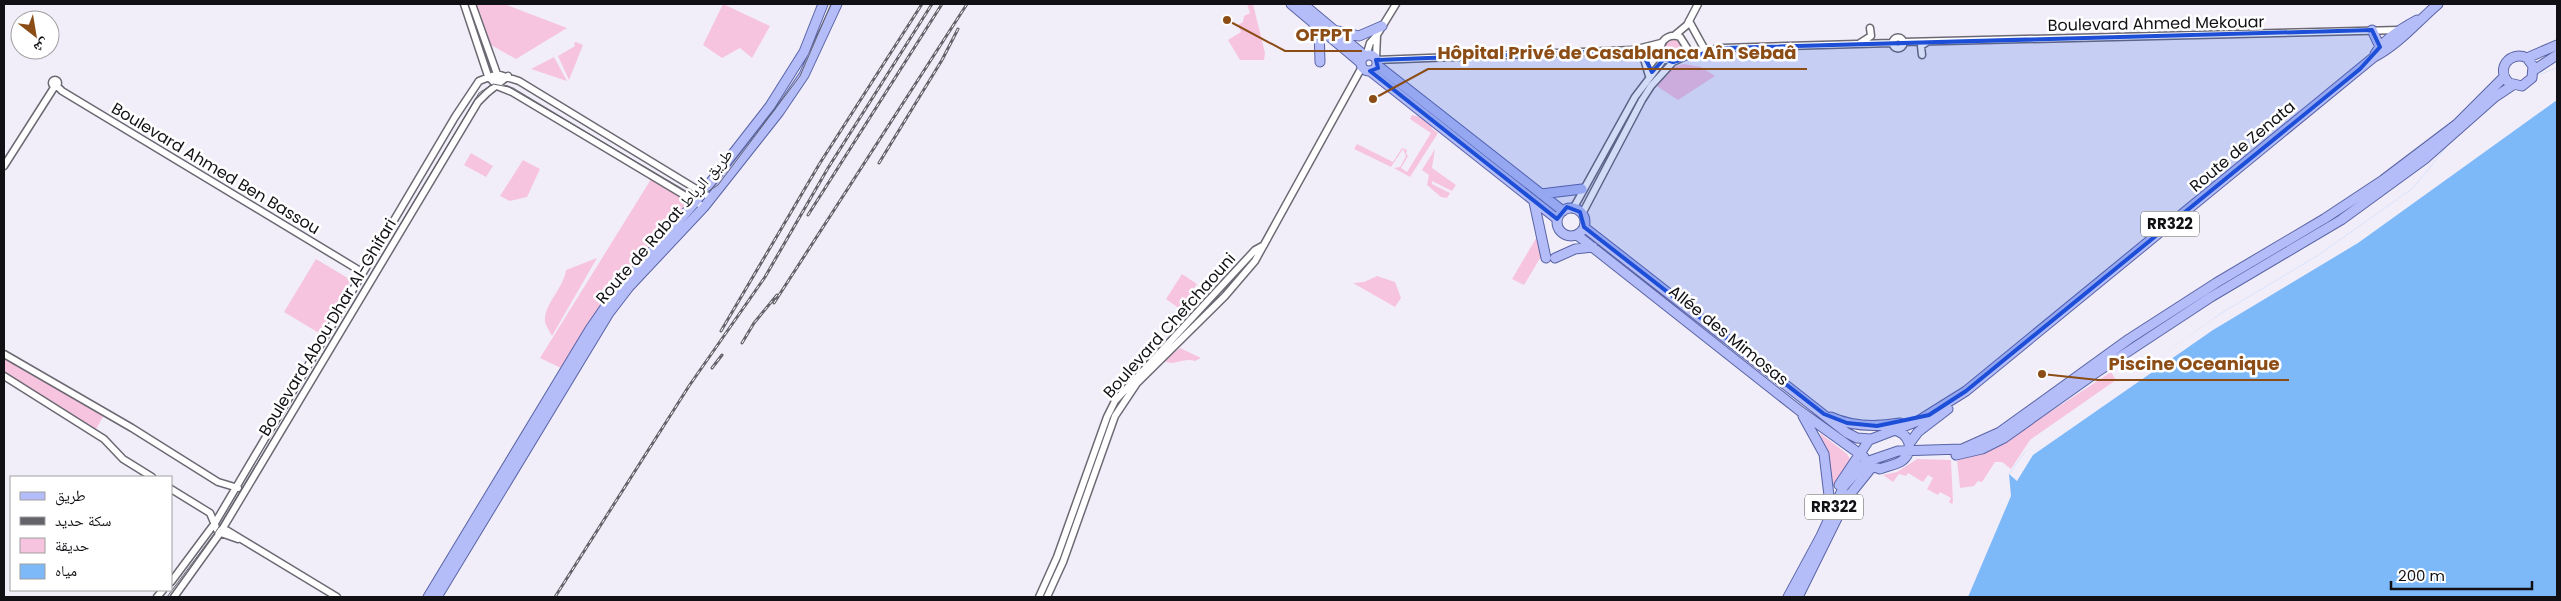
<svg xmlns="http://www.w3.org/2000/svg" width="2561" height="601" viewBox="0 0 2561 601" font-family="Poppins,'Noto Naskh Arabic',sans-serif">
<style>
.green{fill:#f7c4df}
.water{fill:#7db8f9}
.pier{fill:#f1eefa}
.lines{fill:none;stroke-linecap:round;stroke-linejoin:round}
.minor-casing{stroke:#6c6973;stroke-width:9}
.major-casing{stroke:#5a64a5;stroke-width:11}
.minor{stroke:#fff;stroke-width:6}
.major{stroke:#b4bdf8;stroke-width:9}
.tram{stroke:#64636a;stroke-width:1}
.rail-casing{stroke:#64636a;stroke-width:3}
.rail{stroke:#fff;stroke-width:1;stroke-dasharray:4;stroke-linecap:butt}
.marked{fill:#1d4ed8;fill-opacity:0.2;stroke:#1d4ed8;stroke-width:4;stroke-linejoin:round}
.labels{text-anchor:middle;stroke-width:5;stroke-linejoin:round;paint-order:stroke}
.shield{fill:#fff;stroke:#58585a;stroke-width:1}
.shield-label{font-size:15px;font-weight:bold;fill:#111014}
.street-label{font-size:16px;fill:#111014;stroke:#fff}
.leader{fill:none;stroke:#8c4c15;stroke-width:2}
.callout-dot{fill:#8c4c15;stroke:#fff;stroke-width:2}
.callout-label{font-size:18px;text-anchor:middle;font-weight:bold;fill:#8c4c15;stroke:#fff;stroke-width:5;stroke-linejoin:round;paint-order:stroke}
</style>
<rect width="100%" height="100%" fill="#f1eefa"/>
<path class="green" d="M 477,4 L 504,4 L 567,28 L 516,59 L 491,45 Z
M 723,4 L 770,26 L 752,58 L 740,48 L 722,58 L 703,45 Z
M 1247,4 L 1253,4 L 1265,53 L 1264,60 L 1240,60 L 1228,40 L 1241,32 L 1238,25 L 1243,22 L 1244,16 L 1250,13 Z
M1663 49a10 10 0 1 1 20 0a10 10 0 1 1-20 0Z
M 576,42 L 583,45 L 569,80 L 558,56 L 575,46 L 574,43 Z
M 554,57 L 567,81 L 531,69 Z
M 1684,64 L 1701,67 L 1715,76 L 1678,100 L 1655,85 L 1669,68 Z
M 1412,115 L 1420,117 L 1432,125 L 1431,128 L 1438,133 L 1410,177 L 1394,168 L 1400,167 L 1406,156 L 1403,149 L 1391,167 L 1354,149 L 1357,144 L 1393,162 L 1402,148 L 1407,150 L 1406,153 L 1408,156 L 1401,168 L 1407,172 L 1431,133 L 1410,119 Z
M 1435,149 L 1432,168 L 1456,185 L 1452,191 L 1432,181 L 1432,184 L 1450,193 L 1447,198 L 1441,197 L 1427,185 L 1429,175 L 1422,170 Z
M 471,153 L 493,166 L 486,177 L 464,165 Z
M 523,160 L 540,169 L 527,197 L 510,201 L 500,196 Z
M 653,176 L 694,201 L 607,298 L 561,368 L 540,358 Z
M 1538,235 L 1542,255 L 1524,285 L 1512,279 Z
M 597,258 L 552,336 C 550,332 546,326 545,322 C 543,305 564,288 566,270 Z
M 316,259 L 351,280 L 319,333 L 284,312 Z
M 1182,274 L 1197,284 L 1180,309 L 1166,299 Z
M 1377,276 L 1395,282 L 1401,298 L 1395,307 L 1353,283 L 1364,282 Z
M 1180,348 L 1201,358 L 1195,361 C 1182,357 1172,368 1164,360 Z
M 4,355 L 104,415 L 95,431 L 4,376 Z
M 2111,372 L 2116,380 L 2030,440 L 2011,469 L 2002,462 L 1995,462 L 1982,482 L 1978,481 L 1974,486 L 1960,488 L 1957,460 L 1994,449 Z
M 1820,433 L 1847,454 L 1850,459 L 1832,487 L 1829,463 Z
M 1917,459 L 1951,460 L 1953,502 L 1952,504 L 1949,502 L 1951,498 L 1940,492 L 1938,495 L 1927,489 L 1933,478 L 1928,475 L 1923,482 L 1908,473 L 1906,476 L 1899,474 L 1893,482 L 1883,475 L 1897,472 Z"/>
<path class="water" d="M 2557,68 L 2557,597 L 1968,597 L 2011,496 L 2009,474 L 2025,452 L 2223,312 L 2317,256 L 2413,188 L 2492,91 Z"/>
<path class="pier" d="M 2557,68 L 2557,100 L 2358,243 L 2213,330 L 2033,455 L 2017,481 L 2009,474 L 2025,452 L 2047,435 L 2223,312 L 2317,256 L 2413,188 L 2492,91 Z"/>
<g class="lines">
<g class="minor-casing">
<path id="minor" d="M 464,4 L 488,76 L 497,86 L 512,92 L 704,207
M 472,4 L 497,74 L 497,86
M 1689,21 L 1705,50
M 1675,35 L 1687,25 L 1698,4
M1892.5 43a5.5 5.5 0 1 1 11 0a5.5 5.5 0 1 1-11 0Z
M 1903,42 L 2400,30
M 1860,43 L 1871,36 L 1870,28
M 1636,51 L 1660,53
M 1642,52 L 1649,76
M 1922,55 L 1921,46 L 1927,42
M 1366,56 L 1370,43 L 1377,35
M 1684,57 L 1687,48 L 1680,37 C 1660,30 1652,58 1673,62 L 1695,52 L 1723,48 L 1892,43
M 1376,58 L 1377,35 L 1396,4
M 1376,60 L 1633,50 L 1661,43
M52 83a3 3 0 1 1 6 0a3 3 0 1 1-6 0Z
M 57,86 L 62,91 L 362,272
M 4,166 L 55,86
M 1573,209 L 1635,97 L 1664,59
M 1582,214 L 1642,100 L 1651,86 L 1673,62
M 4,354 L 132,428 L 218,482 L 238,488
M 4,376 L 104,439 L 123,459 L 152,477
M 171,489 L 210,513 L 218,532 L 238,539
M 223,528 L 337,597
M 171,582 L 215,523 L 455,117 L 479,81 L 497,74 L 519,81 L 711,198
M 157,597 L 163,590
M 174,597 L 220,533 L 478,102 L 487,93 L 508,76
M 1039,597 L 1057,557 L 1107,417 L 1115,401 L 1255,250 L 1264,245
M 1047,597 L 1063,562 L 1115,416 L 1137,383 L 1225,296 L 1255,261 L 1362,67"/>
</g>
<g class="major-casing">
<path id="major" d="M 1291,4 L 1361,63
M 1303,4 L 1365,56
M 1319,29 L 1320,62
M 2372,30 L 2380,47
M 1338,31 L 1359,36 L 1382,26
M 2375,54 C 2383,40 2402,28 2417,20
M1361 63a8 8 0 1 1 16 0a8 8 0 1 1-16 0Z
M 2527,58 L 2533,66 L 2532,78 L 2522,86 L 2509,83 C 2495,69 2510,50 2527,58 L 2557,45
M 1377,65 L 1563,211
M 2534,70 L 2557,55
M 1370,71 L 1557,219
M 1541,194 L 1582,189
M 1534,202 L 1546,258
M1557 222a14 14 0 1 1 28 0a14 14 0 1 1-28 0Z
M 1584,227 L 1847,433 L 1857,438 L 1871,439
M 1577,235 L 1800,411 L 1864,457
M 1555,258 L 1575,249 L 1593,247
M 1803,416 L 1824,454 L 1830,504
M 1831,417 C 1853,427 1877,427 1900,423
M 1909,444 L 1918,432 L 1948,409
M 1956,455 L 1982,449 L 2004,438 L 2094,374 L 2211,297 L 2341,220 L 2426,158 L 2495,97 L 2513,85
M 1869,465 L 1880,469 C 1887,466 1897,465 1903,460 C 1915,450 1909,433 1894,430
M 1839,485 L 1869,440 L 1918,421 L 1966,391 L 2374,57 C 2399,44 2417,22 2438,4
M 428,597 L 590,329 L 610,300 L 696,201 L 770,106 L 804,52 L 823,4
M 437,597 L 609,313 L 629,287 L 704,207 L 779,112 L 804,75 L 837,4
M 1788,597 L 1821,536 L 1844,486 L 1866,462 L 1898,451 L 1962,449 L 2000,432 L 2129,339 L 2216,283 L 2324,219 L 2383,180 L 2457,124 L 2504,77
M 1798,597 L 1847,498 L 1872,467"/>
</g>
<use href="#minor" class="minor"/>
<use href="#major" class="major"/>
<path class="tram" d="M 167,597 L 217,530 L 479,93 L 493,84 L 509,87 L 686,191 L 704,194 L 718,185 L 800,76 L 831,4"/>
<g class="rail-casing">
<path id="rail" d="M 879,163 L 942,60 L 958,29
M 808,215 L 942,4
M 774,303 L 967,4
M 721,331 L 820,163 L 922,4
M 742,343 L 754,323 L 777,295
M 712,368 L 722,355
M 555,597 L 689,386 L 765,277 L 828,168 L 932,4"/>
</g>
<use href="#rail" class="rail"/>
</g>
<path class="marked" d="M 2372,30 L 2380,47 L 2360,69 L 1966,391 L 1929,415 L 1877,426 L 1847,423 L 1824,414 L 1584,227 L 1580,212 L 1567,207 L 1557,219 L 1370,71 L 1378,68 L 1376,60 L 1633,50 L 1642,52 L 1652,72 L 1664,59 L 1673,62 L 1723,48 Z"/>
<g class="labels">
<g class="shield">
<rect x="2141" y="211.5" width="58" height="25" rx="4"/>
<rect x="1805" y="494.5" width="58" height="25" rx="4"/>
</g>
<g class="shield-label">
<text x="2170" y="229">RR322</text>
<text x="1834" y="512">RR322</text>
</g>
<g class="street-label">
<text transform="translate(2156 23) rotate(-1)" y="6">Boulevard Ahmed Mekouar</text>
<text transform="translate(2242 146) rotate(-40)" y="6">Route de Zenata</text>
<text transform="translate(216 168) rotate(31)" y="6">Boulevard Ahmed Ben Bassou</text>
<text transform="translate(664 226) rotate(-49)" y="6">Route de Rabat طريق الرباط</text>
<text transform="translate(1169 325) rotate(-48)" y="6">Boulevard Chefchaouni</text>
<text transform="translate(327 327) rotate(-59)" y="6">Boulevard Abou Dhar Al-Ghifari</text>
<text transform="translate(1729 335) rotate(39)" y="6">Allée des Mimosas</text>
</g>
</g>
<path class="leader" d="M1227 20L1285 51H1362M1373 99L1428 69H1807M2042 374L2098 380H2289"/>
<g class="callout-dot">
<circle cx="1227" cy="20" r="5"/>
<circle cx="1373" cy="99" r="5"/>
<circle cx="2042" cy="374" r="5"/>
</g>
<g class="callout-label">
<text x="1324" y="41">OFPPT</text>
<text x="1617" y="59">Hôpital Privé de Casablanca Aîn Sebaâ</text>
<text x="2194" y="370">Piscine Oceanique</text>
</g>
<rect width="2561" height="601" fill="none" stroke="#111014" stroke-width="10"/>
<rect x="10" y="476" width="162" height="115" fill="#ffffff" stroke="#a09fa1"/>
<rect x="20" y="492" width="25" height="8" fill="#b4bdf8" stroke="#a09fa1"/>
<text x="55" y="501" font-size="15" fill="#111014">طريق</text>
<rect x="20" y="517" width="25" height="8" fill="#64636a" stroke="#a09fa1"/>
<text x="55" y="526" font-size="15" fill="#111014">سكة حديد</text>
<rect x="20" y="538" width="25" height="15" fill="#f7c4df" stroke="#a09fa1"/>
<text x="55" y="551" font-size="15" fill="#111014">حديقة</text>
<rect x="20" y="564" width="25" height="15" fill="#7db8f9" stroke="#a09fa1"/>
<text x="55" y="576" font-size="15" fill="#111014">مياه</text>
<g transform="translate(35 35) rotate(149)"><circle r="24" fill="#ffffff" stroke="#a09fa1"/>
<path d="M0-4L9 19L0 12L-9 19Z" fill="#8c4c15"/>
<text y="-8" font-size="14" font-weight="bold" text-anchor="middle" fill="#111014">ش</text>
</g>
<path d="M2391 581v8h141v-8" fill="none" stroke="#111014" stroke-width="2.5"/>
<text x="2398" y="581" font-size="15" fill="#111014" stroke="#ffffff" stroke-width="4" paint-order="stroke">200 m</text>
</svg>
